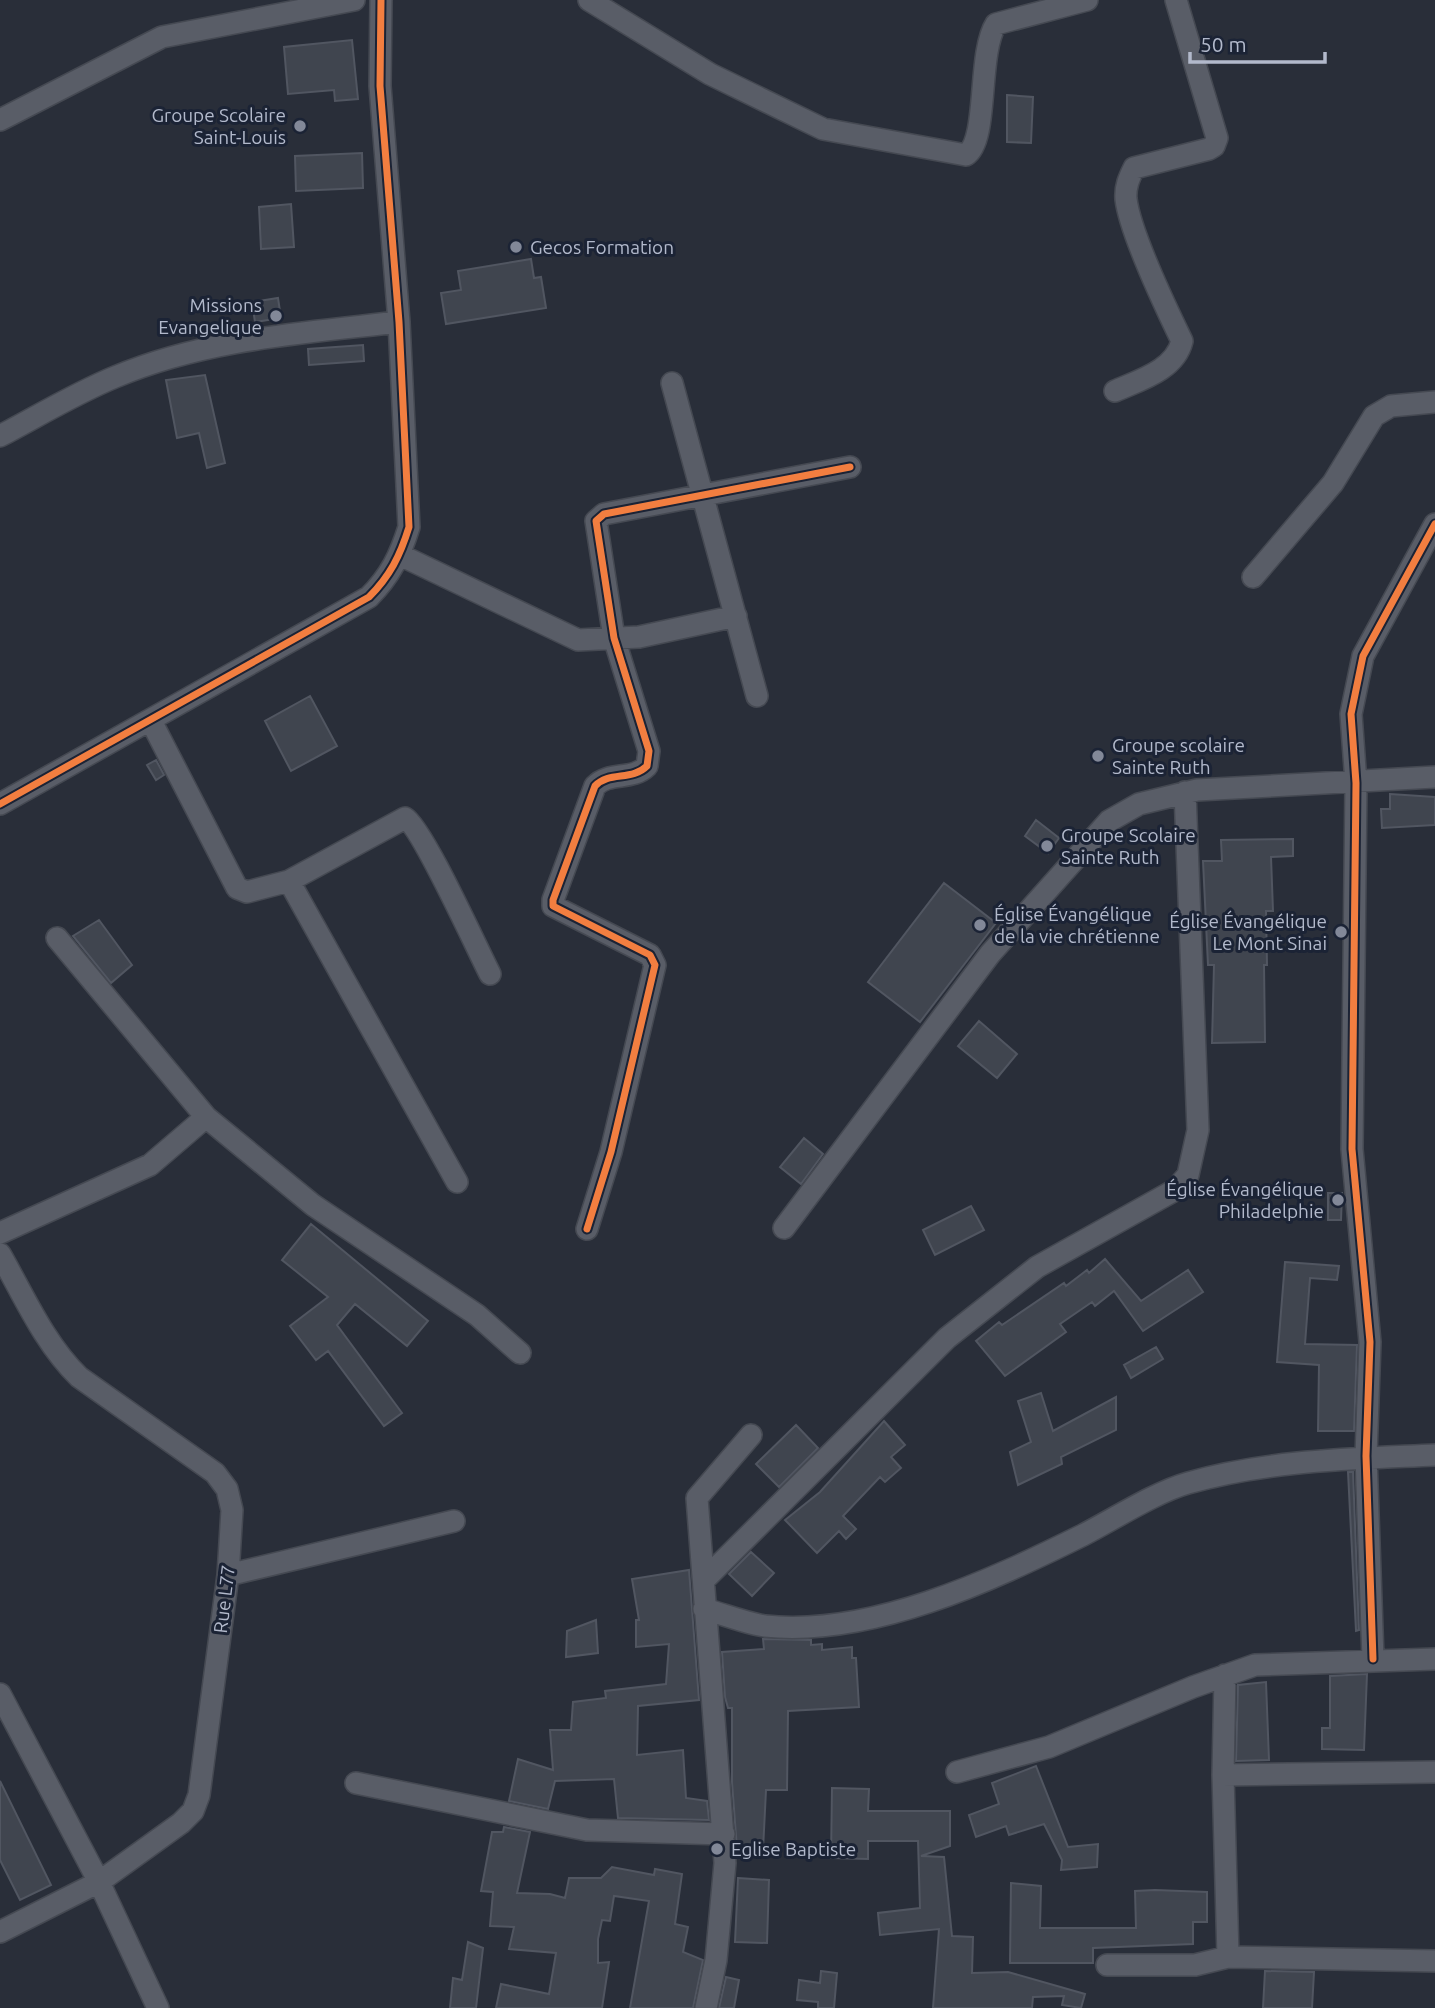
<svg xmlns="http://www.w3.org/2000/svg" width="1435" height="2008" viewBox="0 0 1435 2008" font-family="Ubuntu,sans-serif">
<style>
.building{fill:#40454f;stroke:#515661;stroke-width:2}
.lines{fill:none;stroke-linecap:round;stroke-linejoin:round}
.street-casing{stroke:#454952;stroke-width:24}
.street{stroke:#595d67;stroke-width:21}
.cycleway-casing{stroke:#1b2335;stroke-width:11}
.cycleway{stroke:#f27e40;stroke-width:7}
.poi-dot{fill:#828898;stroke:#1b2335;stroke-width:2.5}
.labels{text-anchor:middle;stroke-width:6;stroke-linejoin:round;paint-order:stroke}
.poi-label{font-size:19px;fill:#b2b9cb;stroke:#1b2335;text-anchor:start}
.street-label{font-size:19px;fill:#b2b9cb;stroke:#1b2335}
</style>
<rect width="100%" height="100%" fill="#292e39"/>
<path class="building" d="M 352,40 L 358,99 L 335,101 L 334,90 L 288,94 L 284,47 Z
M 1007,95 L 1033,97 L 1031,143 L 1007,142 Z
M 362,153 L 363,188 L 296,191 L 295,156 Z
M 291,204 L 294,247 L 261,249 L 259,207 Z
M 531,259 L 534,278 L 541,277 L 546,308 L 446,324 L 441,293 L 461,290 L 458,271 Z
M 278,298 L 281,318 L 255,322 L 252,302 Z
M 363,345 L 364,361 L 309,365 L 308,349 Z
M 205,375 L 225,463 L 207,468 L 199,433 L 177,438 L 166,380 Z
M 310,696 L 337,746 L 291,771 L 265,721 Z
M 156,760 L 164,775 L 156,780 L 147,765 Z
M 1390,794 L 1435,797 L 1435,825 L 1382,828 L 1381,809 L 1390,809 Z
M 1036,820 L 1059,838 L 1048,853 L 1025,836 Z
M 1293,839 L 1293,856 L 1271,857 L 1273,911 L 1266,911 L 1267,965 L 1264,965 L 1265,1042 L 1212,1043 L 1214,965 L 1208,965 L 1203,861 L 1222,861 L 1221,840 Z
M 944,883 L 996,923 L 920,1022 L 868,982 Z
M 99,920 L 132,965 L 111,983 L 73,936 Z
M 979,1021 L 1017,1054 L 997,1078 L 958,1046 Z
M 804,1138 L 823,1154 L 801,1184 L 780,1167 Z
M 1328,1193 L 1342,1193 L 1341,1220 L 1328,1220 Z
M 971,1206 L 984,1230 L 935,1255 L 923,1230 Z
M 311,1224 L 428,1321 L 407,1346 L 355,1304 L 337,1325 L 402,1413 L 384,1426 L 328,1351 L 316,1360 L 290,1326 L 328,1297 L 282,1260 Z
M 1105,1259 L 1141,1301 L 1188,1270 L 1203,1292 L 1143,1331 L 1114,1291 L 1095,1306 L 1092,1302 L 1060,1324 L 1066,1332 L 1005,1376 L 976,1341 L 999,1322 L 1002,1325 L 1064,1283 L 1066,1286 L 1087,1270 L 1089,1273 Z
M 1285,1262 L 1339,1266 L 1337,1280 L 1310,1278 L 1305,1344 L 1357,1345 L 1354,1431 L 1318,1431 L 1319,1365 L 1277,1362 Z
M 1156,1347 L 1163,1359 L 1131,1378 L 1124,1365 Z
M 1041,1393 L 1053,1431 L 1116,1397 L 1116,1430 L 1061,1457 L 1062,1464 L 1018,1485 L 1010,1452 L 1031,1442 L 1018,1401 Z
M 884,1421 L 905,1445 L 891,1457 L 901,1468 L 885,1482 L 880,1477 L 843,1516 L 856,1529 L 846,1539 L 839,1531 L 817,1553 L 785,1520 L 820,1492 Z
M 796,1425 L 818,1448 L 779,1487 L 756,1464 Z
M 1348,1472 L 1353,1472 L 1359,1630 L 1356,1631 Z
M 751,1552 L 774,1573 L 752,1596 L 729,1574 Z
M 689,1570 L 699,1700 L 638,1706 L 637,1755 L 683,1750 L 686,1798 L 707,1801 L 709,1820 L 618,1818 L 614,1779 L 555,1781 L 548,1809 L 509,1801 L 518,1759 L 553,1770 L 550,1730 L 571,1730 L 573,1702 L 606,1698 L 605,1691 L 666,1684 L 669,1644 L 636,1647 L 636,1620 L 639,1620 L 632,1579 Z
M 596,1620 L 598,1653 L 566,1657 L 567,1631 Z
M 763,1639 L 811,1640 L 811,1645 L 822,1644 L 822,1650 L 852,1647 L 852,1658 L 856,1658 L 859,1707 L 788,1711 L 787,1790 L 766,1790 L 763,1850 L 737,1849 L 732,1782 L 732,1708 L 728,1708 L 725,1697 L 722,1652 L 764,1649 Z
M 1367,1674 L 1364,1750 L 1322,1749 L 1322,1728 L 1330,1728 L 1330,1676 Z
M 1266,1682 L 1269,1760 L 1236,1761 L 1238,1685 Z
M 1036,1766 L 1068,1847 L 1098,1844 L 1097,1867 L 1061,1870 L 1062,1860 L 1044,1824 L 1009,1835 L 1006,1826 L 976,1837 L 969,1815 L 999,1804 L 992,1783 Z
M 0,1781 L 51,1885 L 20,1900 L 0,1860 Z
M 832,1788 L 869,1789 L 868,1811 L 950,1811 L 950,1846 L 921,1856 L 944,1857 L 952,1936 L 973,1937 L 972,1973 L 1008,1972 L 1085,1994 L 1081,2008 L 1062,2005 L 1064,1996 L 1033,1997 L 1032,2008 L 933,2008 L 939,1929 L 880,1935 L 878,1913 L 920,1908 L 918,1841 L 868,1841 L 868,1859 L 831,1858 Z
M 504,1827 L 530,1832 L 517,1893 L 550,1894 L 565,1898 L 569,1878 L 601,1878 L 612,1867 L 654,1875 L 655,1869 L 682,1874 L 675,1924 L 688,1927 L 683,1952 L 703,1960 L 693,2008 L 630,2008 L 649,1901 L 614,1896 L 610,1921 L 602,1920 L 598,1939 L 598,1963 L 609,1962 L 602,2008 L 496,2008 L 501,1984 L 549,1994 L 556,1953 L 509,1949 L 514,1927 L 490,1926 L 493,1892 L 481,1891 L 492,1832 L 503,1832 Z
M 738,1878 L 769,1880 L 767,1943 L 735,1942 Z
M 1011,1883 L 1041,1886 L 1040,1928 L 1136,1928 L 1135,1891 L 1155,1890 L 1207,1892 L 1207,1922 L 1193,1922 L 1193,1944 L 1093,1948 L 1093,1963 L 1010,1963 Z
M 468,1942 L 483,1948 L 476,2008 L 450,2008 L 453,1978 L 462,1980 Z
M 821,1971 L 837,1973 L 834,2008 L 818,2008 L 818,2002 L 797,2000 L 799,1980 L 820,1983 Z
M 1265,1971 L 1314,1972 L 1312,2008 L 1263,2008 Z
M 726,1977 L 739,1980 L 734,2008 L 719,2008 Z"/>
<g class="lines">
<g class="street-casing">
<path id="street" d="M 589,0 L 710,74 L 823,129 L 966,155 C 989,140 977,54 996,24 L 1087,0
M 0,120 L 162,37 L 354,0
M 672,383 L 757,696
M 1115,391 C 1140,380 1175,370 1182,341 C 1166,308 1130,233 1126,199 C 1125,187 1129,178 1134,168 L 1209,149 L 1214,146 L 1217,138 L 1176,0
M 0,436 C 38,416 76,393 115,377 C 205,339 303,333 399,322
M 400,555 L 578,640 L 639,637 L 736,616
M 1253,577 L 1333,483 L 1374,416 L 1391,406 L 1435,402
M 151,721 L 237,888 L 247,892 L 289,881 L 457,1182
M 0,804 L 369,597 C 390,576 400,556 409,527 L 399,322 L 380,86 L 381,0
M 289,881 L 405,818 C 422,827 477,949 490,974
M 206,1117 L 313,1205 L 477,1315 L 520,1353
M 784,1228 L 990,954 L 1109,821 L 1139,804 L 1197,790 L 1435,777
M 587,1229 L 611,1152 L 655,965 L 650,955 L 553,906 L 553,900 L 595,786 C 609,771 632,781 647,766 L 649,751 L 614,638 L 596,521 L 604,514 L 850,467
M 0,1233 L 150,1165 L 206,1117 L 57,938
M 0,1254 C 24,1296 44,1343 79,1377 L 215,1473 L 227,1489 L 232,1510 L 228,1575 L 199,1795 L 193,1811 L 181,1823 L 99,1882 L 0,1932
M 228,1575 L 454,1521
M 706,1578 L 947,1338 L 1037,1267 L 1175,1190 L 1188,1175 L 1198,1130 L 1185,792
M 704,1609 C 723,1614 745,1623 765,1626 C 871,1637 990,1581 1083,1535 C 1114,1519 1156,1492 1188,1483 C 1268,1460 1352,1459 1435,1455
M 1373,1659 L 1366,1456 L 1370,1342 L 1352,1149 L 1356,783 L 1351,714 L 1363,656 L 1435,524
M 1225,1675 L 1223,1775 L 1228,1957
M 0,1694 L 99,1882 L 158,2008
M 957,1772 L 1049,1747 L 1193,1687 L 1255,1665 L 1435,1659
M 1223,1775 L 1435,1772
M 356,1783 L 587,1830 L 724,1834
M 1107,1965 L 1195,1965 L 1228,1957 L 1435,1961
M 706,2008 L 716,1960 L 725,1863 L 697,1498 L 751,1435"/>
</g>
<use href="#street" class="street"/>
<g class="cycleway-casing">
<path id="cycleway" d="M 0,804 L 369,597 C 390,576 400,556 409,527 L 399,322 L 380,86 L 381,0
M 587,1229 L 611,1152 L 655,965 L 650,955 L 553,906 L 553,900 L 595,786 C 609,771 632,781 647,766 L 649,751 L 614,638 L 596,521 L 604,514 L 850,467
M 1373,1659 L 1366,1456 L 1370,1342 L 1352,1149 L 1356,783 L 1351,714 L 1363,656 L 1435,524"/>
</g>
<use href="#cycleway" class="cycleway"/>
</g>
<g class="poi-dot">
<circle cx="300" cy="126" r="7"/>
<circle cx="516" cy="247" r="7"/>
<circle cx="276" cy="316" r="7"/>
<circle cx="1098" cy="756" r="7"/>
<circle cx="1047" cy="846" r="7"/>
<circle cx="980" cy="925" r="7"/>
<circle cx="1341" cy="932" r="7"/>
<circle cx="1338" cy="1200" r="7"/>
<circle cx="717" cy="1849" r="7"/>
</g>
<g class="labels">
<g class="poi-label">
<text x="286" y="122" text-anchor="end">Groupe Scolaire<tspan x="286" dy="22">Saint-Louis</tspan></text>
<text x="530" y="254">Gecos Formation</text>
<text x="262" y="312" text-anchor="end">Missions<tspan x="262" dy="22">Evangelique</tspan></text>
<text x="1112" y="752">Groupe scolaire<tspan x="1112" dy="22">Sainte Ruth</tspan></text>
<text x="1061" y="842">Groupe Scolaire<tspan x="1061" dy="22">Sainte Ruth</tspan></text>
<text x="994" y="921">Église Évangélique<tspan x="994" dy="22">de la vie chrétienne</tspan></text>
<text x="1327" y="928" text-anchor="end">Église Évangélique<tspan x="1327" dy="22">Le Mont Sinai</tspan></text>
<text x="1324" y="1196" text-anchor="end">Église Évangélique<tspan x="1324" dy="22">Philadelphie</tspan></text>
<text x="731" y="1856">Eglise Baptiste</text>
</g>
<g class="street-label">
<text transform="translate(224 1599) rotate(-83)" y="7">Rue L77</text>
</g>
</g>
<path d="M1190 52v10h135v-10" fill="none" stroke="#b2b9cb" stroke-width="3.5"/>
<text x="1200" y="52" font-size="21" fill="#b2b9cb" stroke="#1b2335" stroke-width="5" paint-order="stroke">50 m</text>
</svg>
